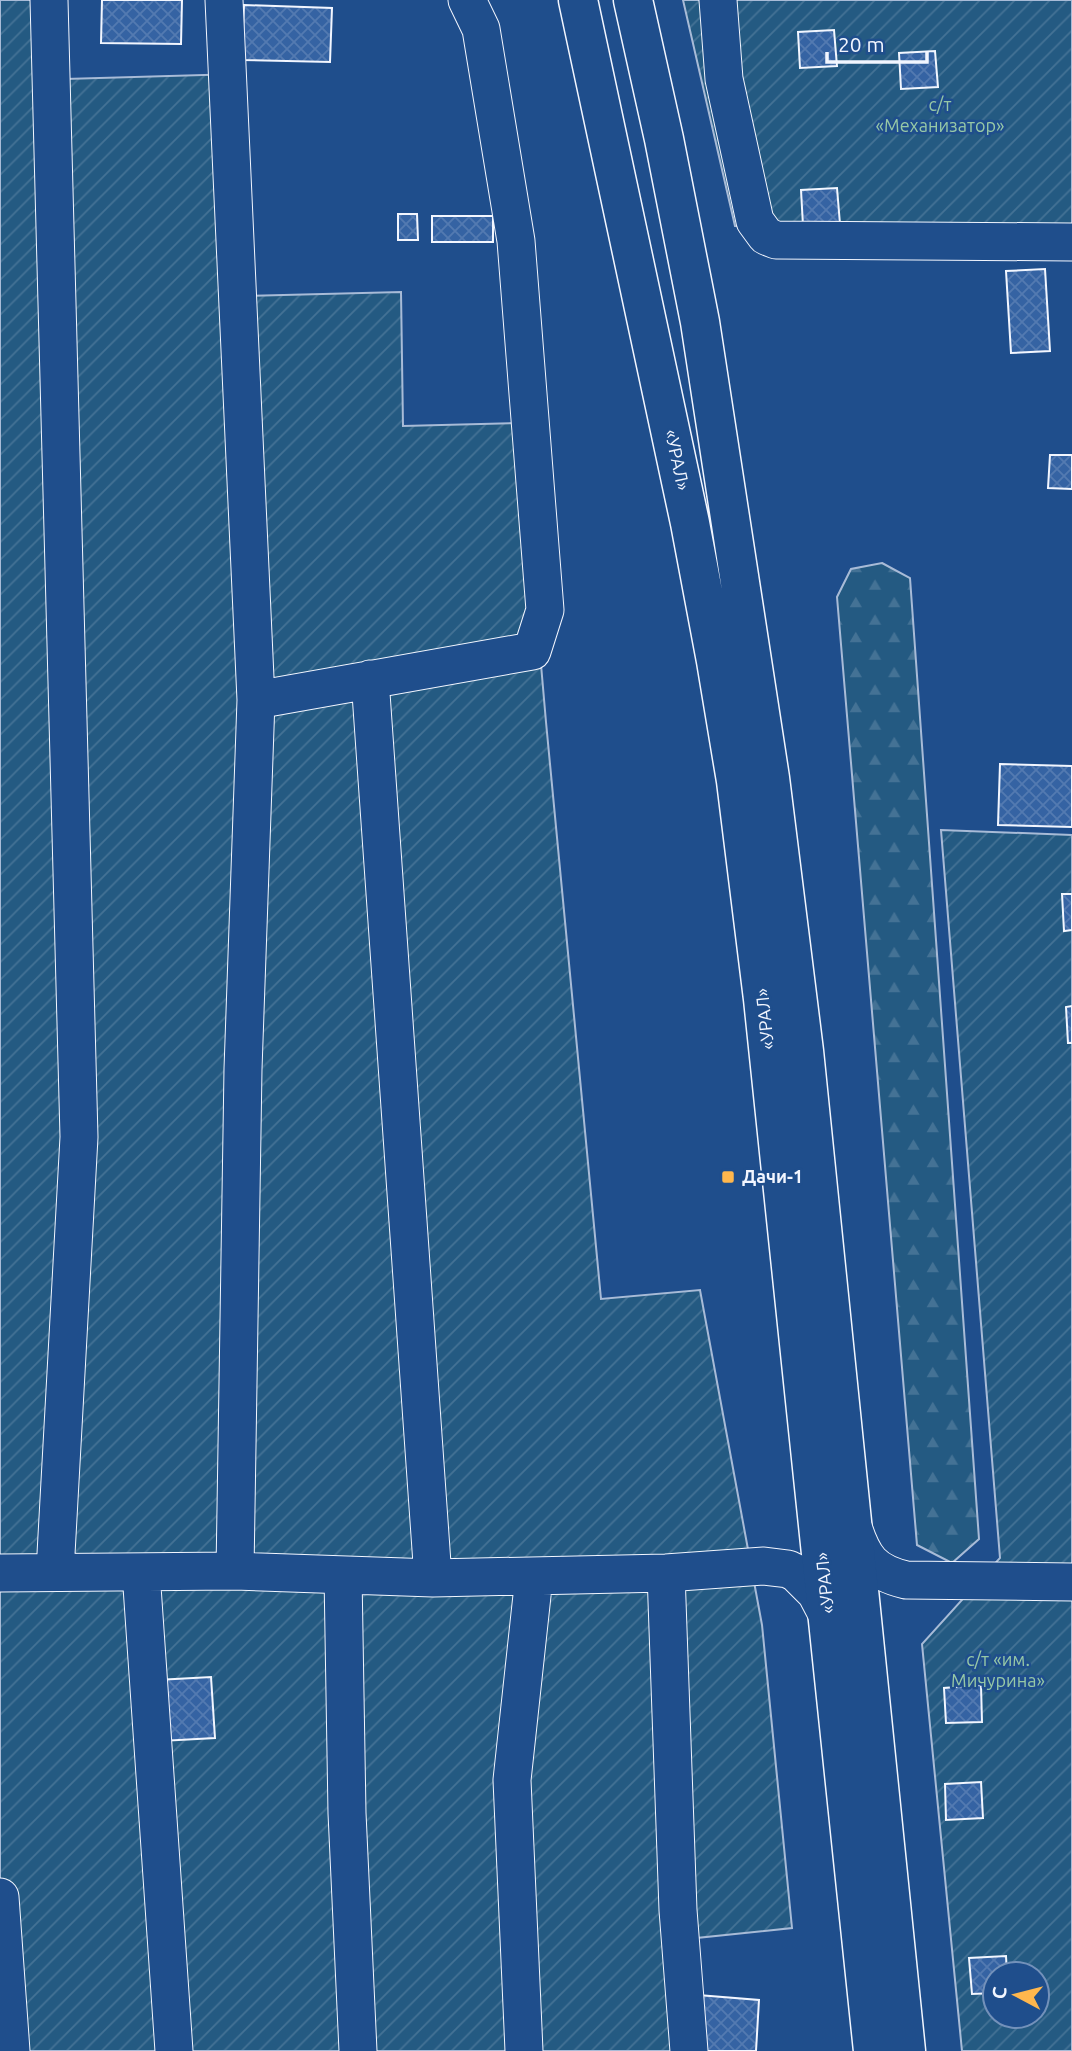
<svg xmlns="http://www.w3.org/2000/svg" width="1072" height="2051" viewBox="0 0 1072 2051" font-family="Ubuntu,sans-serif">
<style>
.forest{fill:url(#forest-firs);stroke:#a8bbd7;stroke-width:2}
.garden{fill:url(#garden-furrows);stroke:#a8bbd7;stroke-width:2;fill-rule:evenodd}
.building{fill:url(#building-cross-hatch);stroke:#f2f6ff;stroke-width:2}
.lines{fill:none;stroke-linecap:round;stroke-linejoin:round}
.minor-casing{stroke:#f2f6ff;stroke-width:39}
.highway-casing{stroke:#f2f6ff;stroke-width:41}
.minor{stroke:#1f4e8c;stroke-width:37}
.highway{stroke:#1f4e8c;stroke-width:38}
.poi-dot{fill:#ffb74d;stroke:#1f4e8c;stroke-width:2.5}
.labels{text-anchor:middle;stroke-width:5;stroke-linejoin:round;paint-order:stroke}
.park-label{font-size:18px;fill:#97c8a6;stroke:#1f4e8c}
.street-label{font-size:18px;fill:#f2f6ff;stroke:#1f4e8c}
.poi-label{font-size:18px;font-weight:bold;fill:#f2f6ff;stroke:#1f4e8c;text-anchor:start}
</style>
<defs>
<pattern id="forest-firs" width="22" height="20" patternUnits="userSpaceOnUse" patternTransform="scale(1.75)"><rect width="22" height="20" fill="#245a82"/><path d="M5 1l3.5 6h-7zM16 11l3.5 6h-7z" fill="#447295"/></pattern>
<pattern id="garden-furrows" width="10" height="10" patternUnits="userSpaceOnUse" patternTransform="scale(1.75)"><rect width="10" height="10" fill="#245a82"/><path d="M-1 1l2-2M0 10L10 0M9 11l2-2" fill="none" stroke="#447295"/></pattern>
<pattern id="building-cross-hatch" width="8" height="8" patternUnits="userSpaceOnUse" patternTransform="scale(1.75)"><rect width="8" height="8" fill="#3563a3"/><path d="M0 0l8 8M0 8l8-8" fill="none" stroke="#537ab1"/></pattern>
</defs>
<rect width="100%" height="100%" fill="#1f4e8c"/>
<path class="forest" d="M 882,563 L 910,578 L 979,1539 L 952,1563 L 917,1545 L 837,597 L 851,569 Z"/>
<path class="garden" d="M 0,0 L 61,0 L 65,79 L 238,74 L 248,296 L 401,292 L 403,426 L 520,423 L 546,722 L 601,1299 L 700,1290 L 762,1625 L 792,1928 L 668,1941 L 675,2051 L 0,2051 Z
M 683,0 L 1072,0 L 1072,234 L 735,226 Z
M 941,830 L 1072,835 L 1072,2051 L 962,2051 L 922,1644 L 1000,1558 ZM 995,1974 L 1037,1974 L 1037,2016 L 995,2016 Z"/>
<path class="building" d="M 102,0 L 182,0 L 181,44 L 101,43 Z
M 244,5 L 332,8 L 330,62 L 242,60 Z
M 834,30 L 837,66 L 800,68 L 798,32 Z
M 935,51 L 938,87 L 901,89 L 899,53 Z
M 837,188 L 840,224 L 803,226 L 801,190 Z
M 398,214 L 417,214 L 418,240 L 398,240 Z
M 432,216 L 493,216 L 493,242 L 432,242 Z
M 1045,269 L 1050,351 L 1011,353 L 1006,271 Z
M 1050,455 L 1072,455 L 1072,489 L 1048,488 Z
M 1000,764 L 1072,766 L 1072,827 L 998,825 Z
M 1062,894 L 1072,894 L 1072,930 L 1064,931 Z
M 1072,1006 L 1072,1043 L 1068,1043 L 1066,1007 Z
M 211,1677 L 215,1738 L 161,1741 L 157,1680 Z
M 981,1685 L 982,1722 L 946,1723 L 944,1688 Z
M 981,1782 L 983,1818 L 946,1820 L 945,1784 Z
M 1006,1956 L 1007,1974 L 995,1974 L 995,1993 L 972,1994 L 969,1958 Z
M 698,1995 L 759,2000 L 756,2051 L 695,2051 Z"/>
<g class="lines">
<g class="minor-casing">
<path id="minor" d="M 49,0 L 79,1137 L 55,1572
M 224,0 L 256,700 L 243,1069 L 235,1571
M 718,0 L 724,79 L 755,221 L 766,236 L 776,240 L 1072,242
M 370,679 L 433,1578
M 256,700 L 532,651 L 545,610 L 516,241 L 481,29 L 467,0
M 853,1527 C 863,1558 872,1572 906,1580 L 1072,1582
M 141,1572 L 174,2051
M 0,1573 L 235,1571 L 433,1578 L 666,1573 L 764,1566 L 788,1569 L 796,1573 L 816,1593 L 828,1616
M 666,1573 L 678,1910 L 689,2051
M 343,1575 L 347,1813 L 358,2051
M 0,1897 L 11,2051
M 524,2051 L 512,1780 L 534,1577"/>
</g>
<g class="highway-casing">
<path id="highway" d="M 578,0 L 690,523 L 716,661 L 736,781 L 763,999 L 873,2051
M 633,0 L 664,139 L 700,322 L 770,778 L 804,1051 L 906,2051"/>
</g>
<use href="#minor" class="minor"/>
<use href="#highway" class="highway"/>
</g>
<rect class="poi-dot" x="721" y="1170" width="14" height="14" rx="3.5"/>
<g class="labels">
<g class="park-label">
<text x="940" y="111">с/т<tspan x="940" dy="21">«Механизатор»</tspan></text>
<text x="998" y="1666">с/т «им.<tspan x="998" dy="21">Мичурина»</tspan></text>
</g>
<g class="street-label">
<text transform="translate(677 460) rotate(78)" y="6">«УРАЛ»</text>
<text transform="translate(765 1019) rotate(-96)" y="6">«УРАЛ»</text>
<text transform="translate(825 1583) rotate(-96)" y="6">«УРАЛ»</text>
</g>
<g class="poi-label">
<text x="742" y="1183">Дачи-1</text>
</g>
</g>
<g transform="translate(1016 1995) rotate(277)"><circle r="33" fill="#1f4e8c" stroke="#7391ba" stroke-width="2"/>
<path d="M0-5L12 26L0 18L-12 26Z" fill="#ffb74d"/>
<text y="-10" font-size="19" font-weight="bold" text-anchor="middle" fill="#f2f6ff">С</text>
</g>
<path d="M827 52v10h100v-10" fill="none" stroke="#f2f6ff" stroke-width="3.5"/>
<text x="838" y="52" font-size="21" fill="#f2f6ff" stroke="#1f4e8c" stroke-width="5" paint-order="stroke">20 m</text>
</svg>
